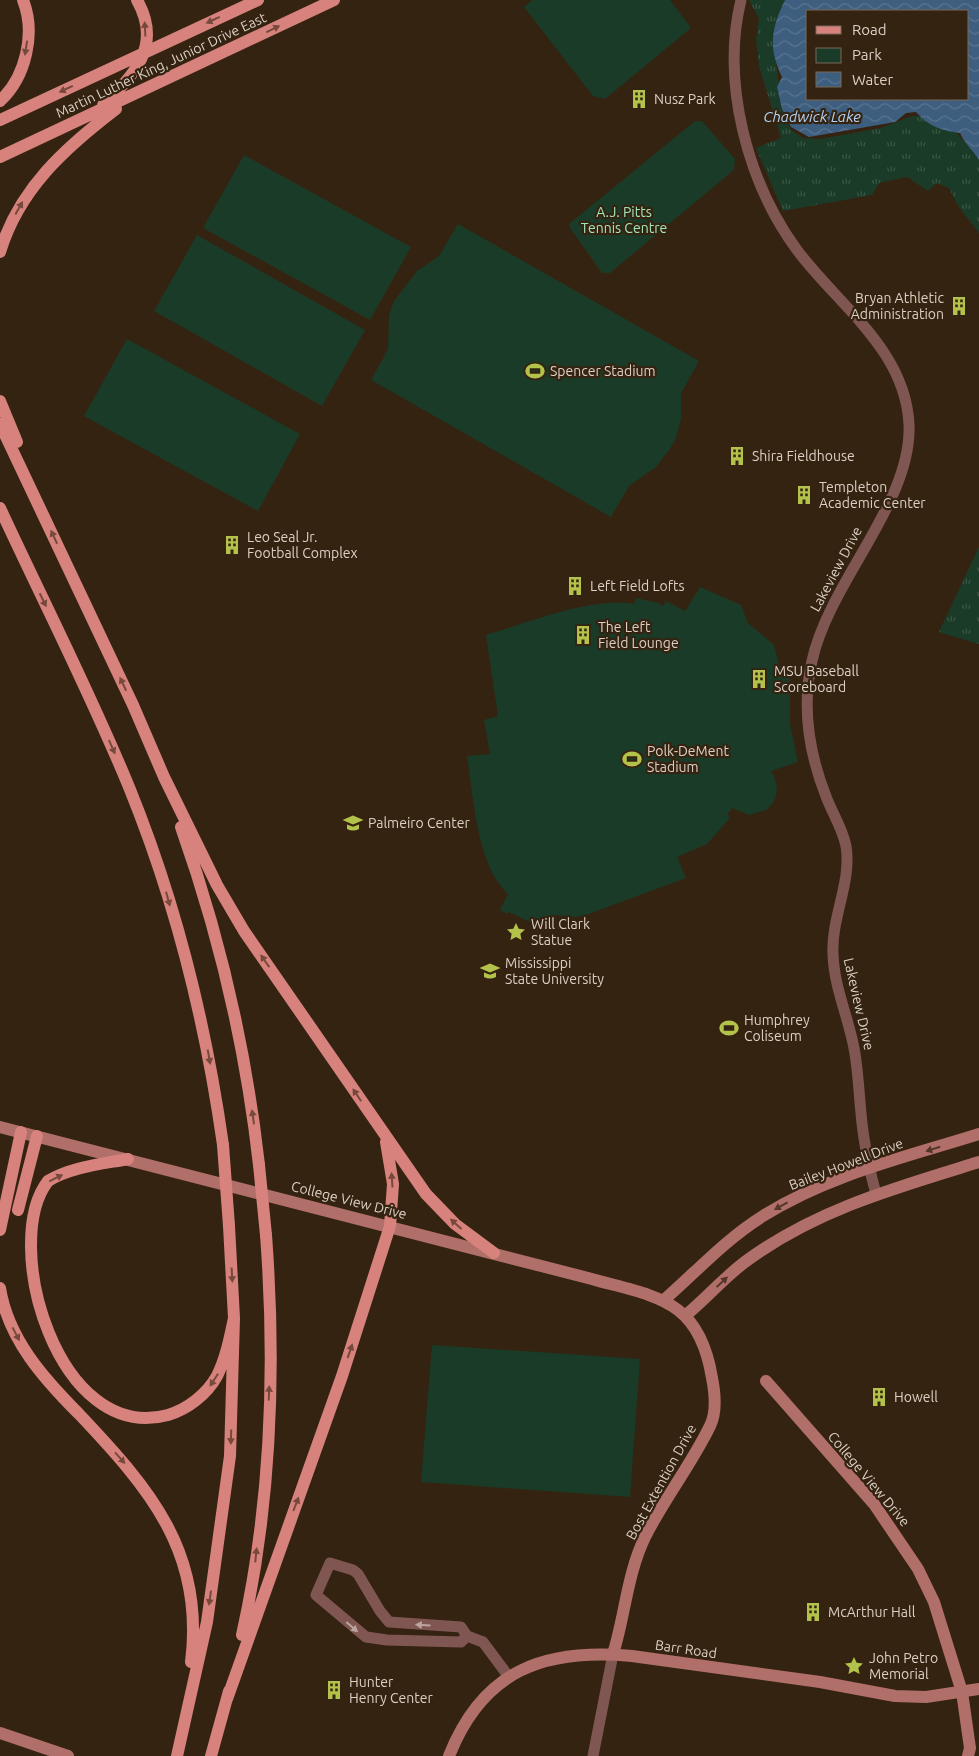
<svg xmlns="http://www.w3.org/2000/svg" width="979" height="1756" viewBox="0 0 979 1756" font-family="Ubuntu,sans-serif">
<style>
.grass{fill:url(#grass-tufts)}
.park{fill:#1a3b27}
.water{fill:url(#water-waves);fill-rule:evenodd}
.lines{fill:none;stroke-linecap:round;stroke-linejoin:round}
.street{stroke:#805652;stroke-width:11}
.secondary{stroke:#b16f6a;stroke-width:12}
.primary{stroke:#d7827c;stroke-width:12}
.primary-bridge{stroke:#d7827c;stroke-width:12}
.oneway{fill:#76493c}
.oneway2{fill:#543627}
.oneway3{fill:#bca59d}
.labels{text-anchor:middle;stroke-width:4.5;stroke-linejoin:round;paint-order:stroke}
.street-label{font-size:14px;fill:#dcd0c5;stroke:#352311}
.poi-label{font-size:14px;fill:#dcd0c5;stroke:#352311;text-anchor:start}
.park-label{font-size:14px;fill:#a1e8b9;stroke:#352311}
.water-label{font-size:15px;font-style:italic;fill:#b4d3f4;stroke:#352311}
</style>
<defs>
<pattern id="grass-tufts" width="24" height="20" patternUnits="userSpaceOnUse" patternTransform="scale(1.25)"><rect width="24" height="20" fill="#1a3b27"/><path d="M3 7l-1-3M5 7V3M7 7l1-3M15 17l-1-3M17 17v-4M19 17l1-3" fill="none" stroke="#3b5645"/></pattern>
<pattern id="water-waves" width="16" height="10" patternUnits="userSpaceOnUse" patternTransform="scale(1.25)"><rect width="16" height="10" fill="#3e5e7f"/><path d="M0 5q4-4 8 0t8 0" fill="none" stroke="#597490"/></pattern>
</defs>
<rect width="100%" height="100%" fill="#352311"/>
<path class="grass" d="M 749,0 L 786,0 L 773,41 L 783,113 L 791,130 L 803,138 L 820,139 L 881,128 L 912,116 L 930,116 L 947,123 L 979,157 L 979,233 L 958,206 L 949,188 L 937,183 L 928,191 L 907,177 L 879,183 L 872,195 L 783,211 L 756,148 L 781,138 L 759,66 L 756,40 L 759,19 Z
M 979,547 L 979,644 L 939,632 Z"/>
<path class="park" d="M 532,0 L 670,0 L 691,28 L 605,99 L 593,96 L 524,7 Z
M 695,121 L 702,121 L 735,159 L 734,170 L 610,273 L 602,273 L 570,228 L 569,224 Z
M 244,155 L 411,247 L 370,320 L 203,228 Z
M 458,224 L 699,361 L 681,393 L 681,419 L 675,440 L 669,450 L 656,467 L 629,486 L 611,517 L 371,380 L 388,349 L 389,315 L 394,301 L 417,271 L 439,256 Z
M 197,235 L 365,330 L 322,406 L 154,311 Z
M 127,339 L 300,434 L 258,511 L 84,416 Z
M 700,587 L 741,605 L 748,623 L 774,645 L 779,665 L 790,671 L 790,724 L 798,762 L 771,771 C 780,785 779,799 766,810 L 749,815 L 732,808 L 727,815 L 730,818 L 707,844 L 677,857 L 686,878 L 586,915 L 575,917 L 556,915 L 549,931 L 540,927 L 538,931 L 530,927 L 532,923 L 509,912 L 507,914 L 500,910 L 508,894 C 476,864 474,798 467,756 L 490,754 L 484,720 L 498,716 L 486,635 C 527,623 593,596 634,604 L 636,598 L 659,603 L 663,606 L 666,601 L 685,611 Z
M 432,1345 L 640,1359 L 630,1497 L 421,1482 Z"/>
<path class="water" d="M 785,0 L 979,0 L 979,160 C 973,150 965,144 960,133 C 942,131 928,126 916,112 L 906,113 L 895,122 L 809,137 L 791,127 L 782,109 L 777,87 L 782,77 C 768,47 771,29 785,0 ZM 808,11 L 968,11 L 968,99 L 808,99 Z"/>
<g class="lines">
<path class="street" d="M 741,0 C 721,82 747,182 797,250 C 838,305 906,350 909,425 C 912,503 829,582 812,661 C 801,709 809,754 827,799 C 833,814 843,830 846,846 C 852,882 831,918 833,954 C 834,987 848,1016 854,1048 C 860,1080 859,1112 865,1144 C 867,1161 872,1178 876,1194
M 467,1636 L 461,1627 L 389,1622 L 380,1611 L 358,1574 L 353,1570 L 330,1563 L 316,1595 L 366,1637 L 387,1640 L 461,1642 L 467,1636 L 483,1642 L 509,1677
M 593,1756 L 613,1654"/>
<path class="secondary" d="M 0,1127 L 588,1278 C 655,1297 699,1297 712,1378 C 715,1393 717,1412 710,1426 C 691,1465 664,1499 645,1537 C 627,1574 625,1616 613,1654
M 664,1300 C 696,1272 726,1239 763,1216 C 828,1175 906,1157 979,1134
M 686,1315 C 708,1297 726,1275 749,1259 C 818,1209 898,1187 979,1162
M 766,1381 L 874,1504 L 918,1569 L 934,1602 L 962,1692 L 970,1748 L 968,1756
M 0,1733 L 68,1756
M 449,1756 C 483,1670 544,1648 632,1656 L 820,1682 L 895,1696 L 926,1697 L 979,1689"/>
<path class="primary" d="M 0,101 C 26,77 36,33 23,0
M 103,105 C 134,75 163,46 137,0
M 0,120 L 258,0
M 0,157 L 334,0
M 0,252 C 19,189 65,148 116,109
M 0,401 L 17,442
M 0,424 L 133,705 L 164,777 L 217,885 L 244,931 L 426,1194 L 455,1224 L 494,1253
M 0,508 C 43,601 90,692 129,787 C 175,900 206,1025 223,1145
M 181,827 C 220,937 246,1049 259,1165
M 128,1159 C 102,1164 71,1167 48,1181 C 0,1243 58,1445 168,1415 C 188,1409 207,1394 217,1376 C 226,1358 230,1337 234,1318
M 18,1210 L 37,1136
M 0,1230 L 21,1132
M 0,1288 C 8,1339 44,1379 79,1414 C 149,1488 205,1552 191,1662
M 242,1635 C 271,1505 276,1368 266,1235
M 227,1699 L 342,1376 L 390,1226 L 393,1184 L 386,1142
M 177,1756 L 207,1622 L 230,1456 L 234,1318 L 229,1226
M 211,1756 L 229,1691"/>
<path class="primary-bridge" d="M 223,1145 L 229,1226
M 259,1165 L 266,1235"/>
</g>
<defs><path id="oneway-solid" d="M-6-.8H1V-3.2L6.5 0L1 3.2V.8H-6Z" transform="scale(1.25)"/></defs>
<g class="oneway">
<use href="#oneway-solid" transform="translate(213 20) rotate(155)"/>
<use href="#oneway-solid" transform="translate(145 29) rotate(-93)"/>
<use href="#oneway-solid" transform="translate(273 29) rotate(-26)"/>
<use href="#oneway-solid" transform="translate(26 48) rotate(99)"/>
<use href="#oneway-solid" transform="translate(66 89) rotate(155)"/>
<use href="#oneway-solid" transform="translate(19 208) rotate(-61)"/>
<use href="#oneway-solid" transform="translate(54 537) rotate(-115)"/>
<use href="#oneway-solid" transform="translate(43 600) rotate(64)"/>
<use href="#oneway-solid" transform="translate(123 684) rotate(-115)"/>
<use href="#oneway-solid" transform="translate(112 747) rotate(66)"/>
<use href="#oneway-solid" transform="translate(168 899) rotate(75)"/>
<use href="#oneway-solid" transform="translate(265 961) rotate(-125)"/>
<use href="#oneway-solid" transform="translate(209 1057) rotate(80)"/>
<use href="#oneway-solid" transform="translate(357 1095) rotate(-124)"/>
<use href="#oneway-solid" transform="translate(253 1117) rotate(-98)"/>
<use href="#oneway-solid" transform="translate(56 1178) rotate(-26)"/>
<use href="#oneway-solid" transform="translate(392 1180) rotate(-94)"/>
<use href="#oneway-solid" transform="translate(456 1224) rotate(-138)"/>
<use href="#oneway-solid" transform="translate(232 1275) rotate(87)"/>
<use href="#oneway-solid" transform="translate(16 1334) rotate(62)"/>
<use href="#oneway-solid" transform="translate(350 1351) rotate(-71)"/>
<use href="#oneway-solid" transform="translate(214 1380) rotate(123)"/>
<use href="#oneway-solid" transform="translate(269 1393) rotate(-88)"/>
<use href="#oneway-solid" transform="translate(231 1437) rotate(92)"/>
<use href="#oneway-solid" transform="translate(120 1458) rotate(48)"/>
<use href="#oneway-solid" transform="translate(296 1504) rotate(-69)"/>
<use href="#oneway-solid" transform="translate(256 1555) rotate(-84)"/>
<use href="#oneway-solid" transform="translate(210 1598) rotate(98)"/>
</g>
<g class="oneway2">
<use href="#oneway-solid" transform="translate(933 1149) rotate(162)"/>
<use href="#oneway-solid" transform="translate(781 1206) rotate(151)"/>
<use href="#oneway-solid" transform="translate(722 1282) rotate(-43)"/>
</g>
<g class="oneway3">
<use href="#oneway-solid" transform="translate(423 1625) rotate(-177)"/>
<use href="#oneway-solid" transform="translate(352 1627) rotate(41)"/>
</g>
<defs>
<g id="building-bare" transform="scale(1.5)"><path d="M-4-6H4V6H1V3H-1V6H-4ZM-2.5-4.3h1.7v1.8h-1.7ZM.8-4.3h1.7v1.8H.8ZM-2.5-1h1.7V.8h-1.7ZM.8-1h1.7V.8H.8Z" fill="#b3c24b" stroke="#352311" stroke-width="2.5" paint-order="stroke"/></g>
<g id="stadium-bare" transform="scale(1.5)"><path d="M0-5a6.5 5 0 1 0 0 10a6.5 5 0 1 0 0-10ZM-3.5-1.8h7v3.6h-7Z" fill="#b3c24b" stroke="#352311" stroke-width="2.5" paint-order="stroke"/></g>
<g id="university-bare" transform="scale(1.5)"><path d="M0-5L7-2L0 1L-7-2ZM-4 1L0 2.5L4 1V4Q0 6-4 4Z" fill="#b3c24b" stroke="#352311" stroke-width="2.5" paint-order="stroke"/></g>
<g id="sight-bare" transform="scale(1.5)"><path d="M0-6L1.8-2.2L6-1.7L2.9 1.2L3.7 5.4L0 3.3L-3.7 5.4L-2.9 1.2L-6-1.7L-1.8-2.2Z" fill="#b3c24b" stroke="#352311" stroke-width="2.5" paint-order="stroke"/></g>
</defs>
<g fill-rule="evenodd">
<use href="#building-bare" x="639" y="99"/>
<use href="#building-bare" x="959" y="306"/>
<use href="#stadium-bare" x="535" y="371"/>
<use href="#building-bare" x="737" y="456"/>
<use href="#building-bare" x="804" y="495"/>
<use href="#building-bare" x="232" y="545"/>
<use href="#building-bare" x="575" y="586"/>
<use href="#building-bare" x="583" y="635"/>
<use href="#building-bare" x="759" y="679"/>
<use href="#stadium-bare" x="632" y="759"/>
<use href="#university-bare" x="353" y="823"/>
<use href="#sight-bare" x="516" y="932"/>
<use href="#university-bare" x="490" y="971"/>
<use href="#stadium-bare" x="729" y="1028"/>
<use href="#building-bare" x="879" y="1397"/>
<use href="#building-bare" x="813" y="1612"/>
<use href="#sight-bare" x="854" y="1666"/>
<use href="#building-bare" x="334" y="1690"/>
</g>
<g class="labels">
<g class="street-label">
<text transform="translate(161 65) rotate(-25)" y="5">Martin Luther King, Junior Drive East</text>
<text transform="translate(836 569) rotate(-62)" y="5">Lakeview Drive</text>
<text transform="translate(859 1004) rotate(77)" y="5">Lakeview Drive</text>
<text transform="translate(846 1164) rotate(-21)" y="5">Bailey Howell Drive</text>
<text transform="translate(349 1200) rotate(14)" y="5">College View Drive</text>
<text transform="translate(869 1479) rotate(50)" y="5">College View Drive</text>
<text transform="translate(661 1482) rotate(-61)" y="5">Bost Extention Drive</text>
<text transform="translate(686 1649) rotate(8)" y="5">Barr Road</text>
</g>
<g class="poi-label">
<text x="654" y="104">Nusz Park</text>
<text x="944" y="303" text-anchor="end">Bryan Athletic<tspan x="944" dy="16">Administration</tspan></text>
<text x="550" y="376">Spencer Stadium</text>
<text x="752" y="461">Shira Fieldhouse</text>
<text x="819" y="492">Templeton<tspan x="819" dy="16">Academic Center</tspan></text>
<text x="247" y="542">Leo Seal Jr.<tspan x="247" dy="16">Football Complex</tspan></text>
<text x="590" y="591">Left Field Lofts</text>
<text x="598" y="632">The Left<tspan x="598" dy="16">Field Lounge</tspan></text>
<text x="774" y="676">MSU Baseball<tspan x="774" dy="16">Scoreboard</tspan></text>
<text x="647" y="756">Polk-DeMent<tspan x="647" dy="16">Stadium</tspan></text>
<text x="368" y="828">Palmeiro Center</text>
<text x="531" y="929">Will Clark<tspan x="531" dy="16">Statue</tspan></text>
<text x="505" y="968">Mississippi<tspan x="505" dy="16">State University</tspan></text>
<text x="744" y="1025">Humphrey<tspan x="744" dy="16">Coliseum</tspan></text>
<text x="894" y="1402">Howell</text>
<text x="828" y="1617">McArthur Hall</text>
<text x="869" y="1663">John Petro<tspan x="869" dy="16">Memorial</tspan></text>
<text x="349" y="1687">Hunter<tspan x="349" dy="16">Henry Center</tspan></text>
</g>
<g class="park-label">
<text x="624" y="217">A.J. Pitts<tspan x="624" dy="16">Tennis Centre</tspan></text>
</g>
<g class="water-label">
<text x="812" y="122">Chadwick Lake</text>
</g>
</g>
<rect x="806" y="10" width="162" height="90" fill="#352311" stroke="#786859"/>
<rect x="816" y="26" width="25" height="8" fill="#d7827c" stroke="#786859"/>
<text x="852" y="35" font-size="15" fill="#dcd0c5">Road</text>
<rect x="816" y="48" width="25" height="15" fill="#1a3b27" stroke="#786859"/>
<text x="852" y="60" font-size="15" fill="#dcd0c5">Park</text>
<rect x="816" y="72" width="25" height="15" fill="url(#water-waves)" stroke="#786859"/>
<text x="852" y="85" font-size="15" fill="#dcd0c5">Water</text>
</svg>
